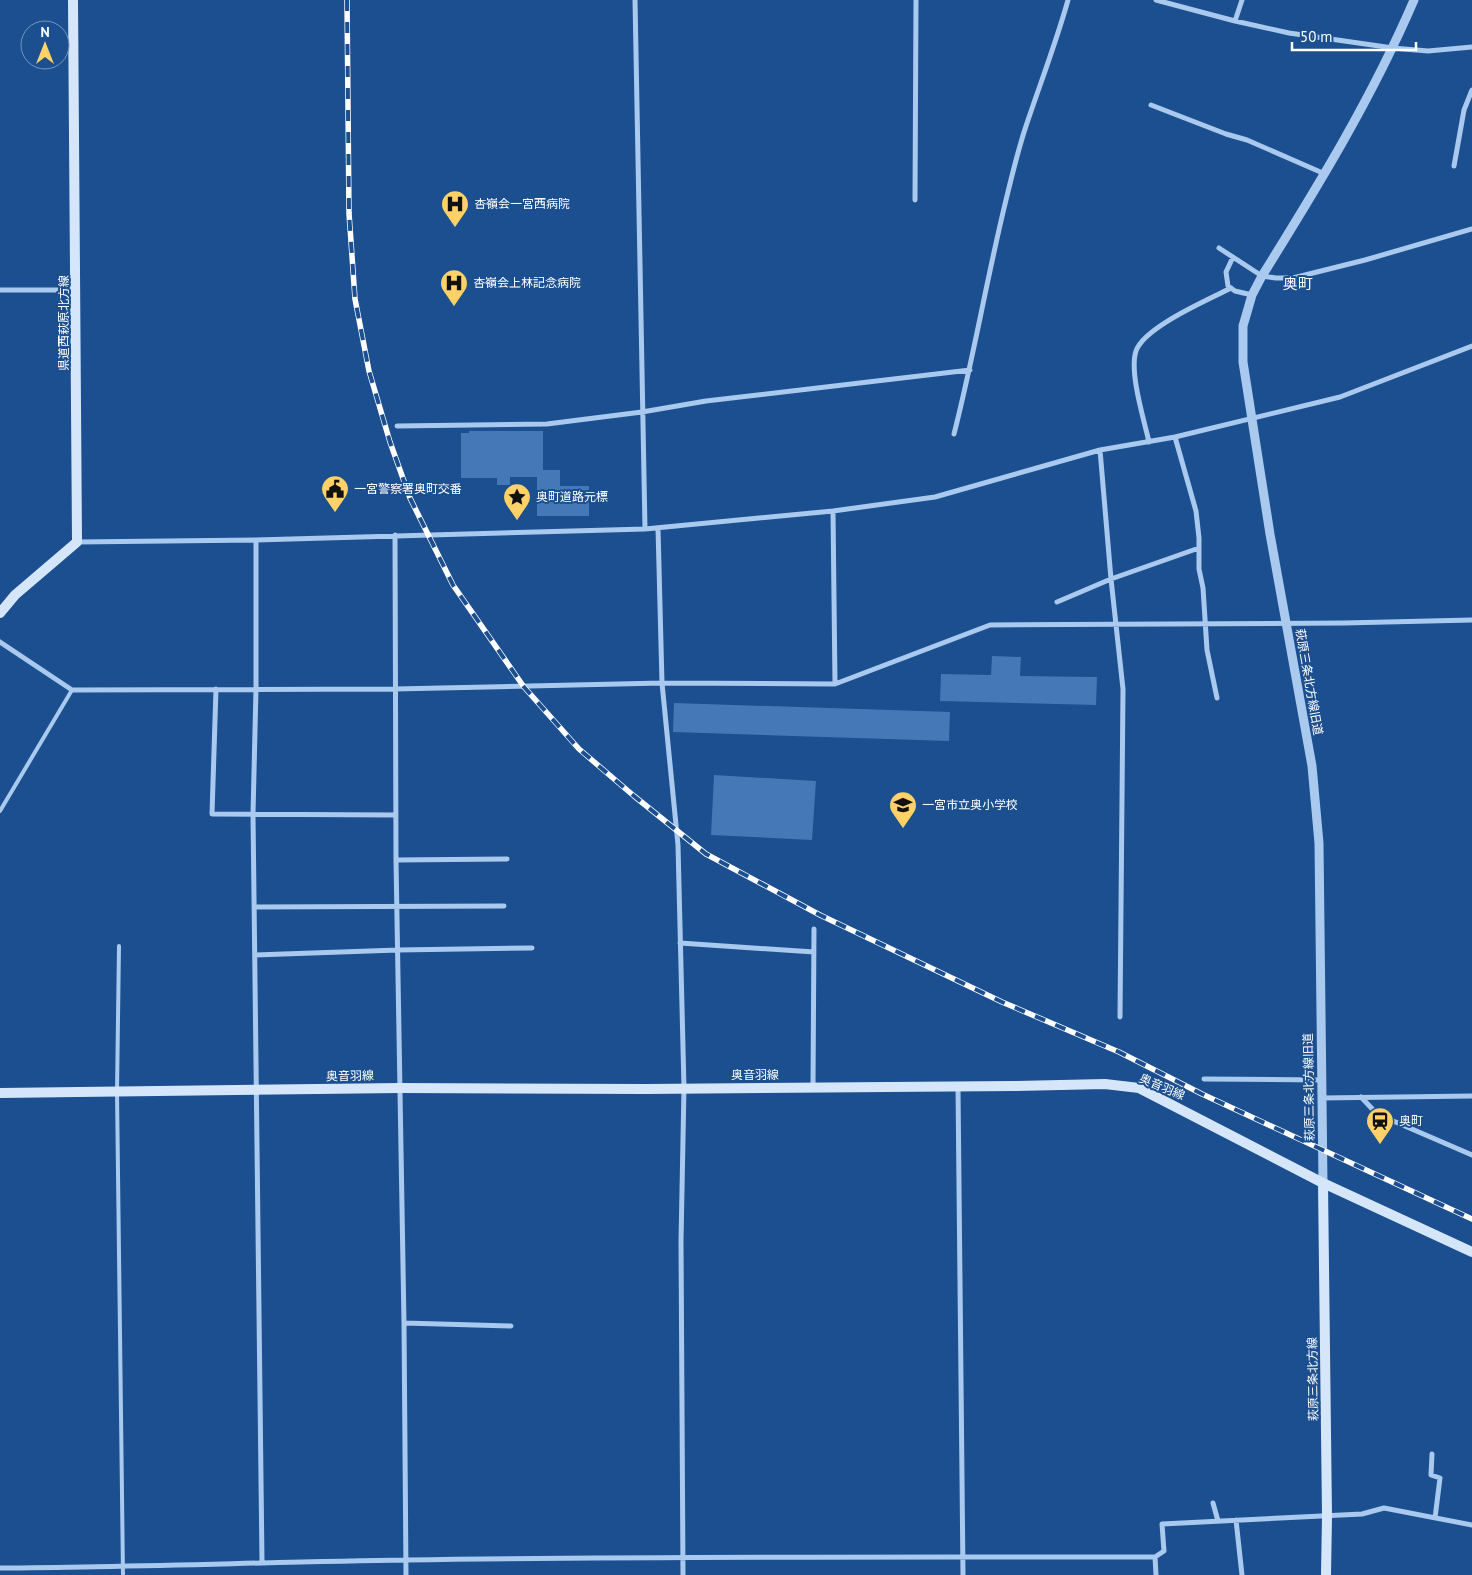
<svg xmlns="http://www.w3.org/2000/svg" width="1472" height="1575" viewBox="0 0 1472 1575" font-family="'PT Sans','Noto Sans JP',sans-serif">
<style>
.building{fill:#4478b7}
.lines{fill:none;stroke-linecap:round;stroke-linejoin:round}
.service{stroke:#a9c9ee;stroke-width:4}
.minor{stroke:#a9c9ee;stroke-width:5}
.tertiary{stroke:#a9c9ee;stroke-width:9}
.secondary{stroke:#d6e6fa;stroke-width:10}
.rail-casing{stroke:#fff;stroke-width:5.5}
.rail{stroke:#1b4f8f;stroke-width:4;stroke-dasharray:11;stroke-linecap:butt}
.labels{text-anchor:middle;stroke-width:4;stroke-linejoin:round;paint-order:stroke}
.poi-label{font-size:12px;fill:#fff;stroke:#1b4f8f;text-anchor:start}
.street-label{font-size:12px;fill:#fff;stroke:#1b4f8f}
.quarter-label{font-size:15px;fill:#fff;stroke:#1b4f8f}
</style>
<rect width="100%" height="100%" fill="#1b4f8f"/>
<path class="building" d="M 469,431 L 543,431 L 543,470 L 560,470 L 560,486 L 589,486 L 589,516 L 537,516 L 537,477 L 510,477 L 510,485 L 497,485 L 497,478 L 461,478 L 461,433 L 469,433 Z
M 992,656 L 1021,657 L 1020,676 L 1097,677 L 1096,705 L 940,701 L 941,674 L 991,675 Z
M 674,703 L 950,712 L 949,741 L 673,732 Z
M 714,775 L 816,781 L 812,840 L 711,835 Z"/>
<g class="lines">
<path class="service" d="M 0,811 L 72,690
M 119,946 L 117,1092 L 123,1575"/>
<path class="minor" d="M 635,0 L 645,529
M 1156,0 L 1235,21 L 1289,33 L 1393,48 L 1428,51 L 1472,47
M 1235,21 L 1242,0
M 1151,105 L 1226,134 L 1247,140 L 1325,174
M 1454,166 L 1464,110 L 1472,90
M 915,200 L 916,0
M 1219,248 L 1262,276 L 1276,278 L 1293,278 L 1365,260 L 1472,229
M 1233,257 L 1226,272 L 1228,286 L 1235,291 L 1252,295
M 0,290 L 76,290
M 397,426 L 547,424 L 642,412 L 706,401 L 970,370
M 954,434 C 974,356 987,277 1006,200 C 1012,175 1018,150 1026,126 C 1040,84 1056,43 1068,0
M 1175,437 L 1196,511 L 1199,538 L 1199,569 L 1203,588 L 1207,650 L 1217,698
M 1149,442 C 1144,420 1129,372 1136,351 C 1144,327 1208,300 1231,288
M 1100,450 L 1111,579 L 1123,689 L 1120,1017
M 833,511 L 835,684
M 658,528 L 662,683 L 678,845 L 684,1088 L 681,1241 L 683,1575
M 395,535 L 396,860 L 404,1323 L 406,1575
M 256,540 L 256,689 L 253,814 L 262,1562
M 77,542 L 256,540 L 645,529 L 833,511 L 935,497 L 1100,450 L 1175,437 L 1340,397 L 1472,346
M 1057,602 L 1111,579 L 1199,548
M 0,642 L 72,690 L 395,689 L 662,683 L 835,684 L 990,625 L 1344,623 L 1472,620
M 216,689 L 212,814 L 396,815
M 396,860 L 507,859
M 254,907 L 504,906
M 680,943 L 814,952
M 255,955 L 398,950 L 532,948
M 1204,1079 L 1321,1080
M 958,1087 L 963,1575
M 813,1088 L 814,929
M 1361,1097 L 1377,1114 L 1472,1155
M 1322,1098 L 1472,1096
M 404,1323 L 511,1326
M 1432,1454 L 1431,1475 L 1440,1478 L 1435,1518
M 1213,1503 L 1218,1521
M 1236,1520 L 1242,1575
M 1155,1557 L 1164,1551 L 1162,1524 L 1362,1514 L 1384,1508 L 1472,1525
M 0,1568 C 135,1567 271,1562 406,1560 C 656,1556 905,1557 1155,1557 L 1156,1575"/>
<path class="tertiary" d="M 1323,1183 L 1319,843 L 1312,766 L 1270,534 L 1243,362 L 1243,326 L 1252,295 L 1262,276 C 1318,186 1372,98 1414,0"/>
<path class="secondary" d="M 0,613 L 15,595 L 77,542 L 73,0
M 0,1093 L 400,1088 L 646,1089 L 1014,1086 L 1105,1084 L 1139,1088 L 1323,1183 L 1472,1252
M 1323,1183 L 1327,1516 L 1326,1575"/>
<g class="rail-casing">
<path id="rail" d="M 347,0 L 349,213 L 355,299 L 369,371 L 390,442 L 410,498 L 453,585 L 524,687 L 579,749 L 634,796 L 706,854 L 820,915 L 1002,1002 L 1119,1052 L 1202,1094 L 1472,1219"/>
</g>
<use href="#rail" class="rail"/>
</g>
<defs>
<g id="hospital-pin" transform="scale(1.4375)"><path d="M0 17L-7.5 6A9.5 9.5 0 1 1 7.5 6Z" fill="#ffd166" stroke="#1b4f8f"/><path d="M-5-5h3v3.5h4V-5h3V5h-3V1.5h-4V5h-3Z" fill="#111"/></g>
<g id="civic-pin" transform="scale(1.4375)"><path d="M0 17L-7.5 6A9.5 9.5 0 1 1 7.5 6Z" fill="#ffd166" stroke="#1b4f8f"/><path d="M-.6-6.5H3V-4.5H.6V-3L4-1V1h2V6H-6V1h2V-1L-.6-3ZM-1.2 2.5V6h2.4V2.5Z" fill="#111"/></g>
<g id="sight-pin" transform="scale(1.4375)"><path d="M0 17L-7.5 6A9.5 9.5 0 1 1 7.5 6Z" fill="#ffd166" stroke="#1b4f8f"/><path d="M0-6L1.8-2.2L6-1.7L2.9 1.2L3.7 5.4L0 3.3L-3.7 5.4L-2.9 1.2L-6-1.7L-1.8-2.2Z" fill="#111"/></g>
<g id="school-pin" transform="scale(1.4375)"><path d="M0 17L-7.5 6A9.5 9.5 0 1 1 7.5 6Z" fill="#ffd166" stroke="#1b4f8f"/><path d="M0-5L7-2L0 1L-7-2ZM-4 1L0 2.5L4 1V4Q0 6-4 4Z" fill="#111"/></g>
<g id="station-pin" transform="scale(1.4375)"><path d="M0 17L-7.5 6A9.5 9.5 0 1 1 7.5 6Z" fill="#ffd166" stroke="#1b4f8f"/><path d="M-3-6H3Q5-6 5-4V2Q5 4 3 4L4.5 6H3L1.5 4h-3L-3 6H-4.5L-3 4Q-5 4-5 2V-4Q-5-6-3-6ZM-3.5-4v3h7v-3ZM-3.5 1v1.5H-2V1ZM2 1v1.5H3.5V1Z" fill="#111"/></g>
</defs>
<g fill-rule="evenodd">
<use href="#hospital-pin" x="455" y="204"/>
<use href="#hospital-pin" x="454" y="283"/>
<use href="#civic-pin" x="335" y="489"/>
<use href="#sight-pin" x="517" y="497"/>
<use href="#school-pin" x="903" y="805"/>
<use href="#station-pin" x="1380" y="1121"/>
</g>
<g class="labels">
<g class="poi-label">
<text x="474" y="208">杏嶺会一宮西病院</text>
<text x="473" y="287">杏嶺会上林記念病院</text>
<text x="354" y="493">一宮警察署奥町交番</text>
<text x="536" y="501">奥町道路元標</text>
<text x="922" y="809">一宮市立奥小学校</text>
<text x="1399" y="1125">奥町</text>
</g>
<g class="street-label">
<text transform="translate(64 323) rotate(-90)" y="4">県道西萩原北方線</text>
<text transform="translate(1309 682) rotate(80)" y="4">萩原三条北方線旧道</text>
<text x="755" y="1079">奥音羽線</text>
<text transform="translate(350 1076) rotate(-1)" y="4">奥音羽線</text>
<text transform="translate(1162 1087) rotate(23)" y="4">奥音羽線</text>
<text transform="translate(1309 1087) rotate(-91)" y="4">萩原三条北方線旧道</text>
<text transform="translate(1313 1379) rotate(-91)" y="4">萩原三条北方線</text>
</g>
<g class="quarter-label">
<text x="1298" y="289">奥町</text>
</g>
</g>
<g transform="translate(45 45)"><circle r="24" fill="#1b4f8f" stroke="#7695bc"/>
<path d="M0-4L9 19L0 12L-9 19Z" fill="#ffd166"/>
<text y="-8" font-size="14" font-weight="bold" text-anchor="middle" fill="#ffffff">N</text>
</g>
<path d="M1292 42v8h124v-8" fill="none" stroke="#ffffff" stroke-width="2.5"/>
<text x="1300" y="42" font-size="15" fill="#ffffff" stroke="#1b4f8f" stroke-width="4" paint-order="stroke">50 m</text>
</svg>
